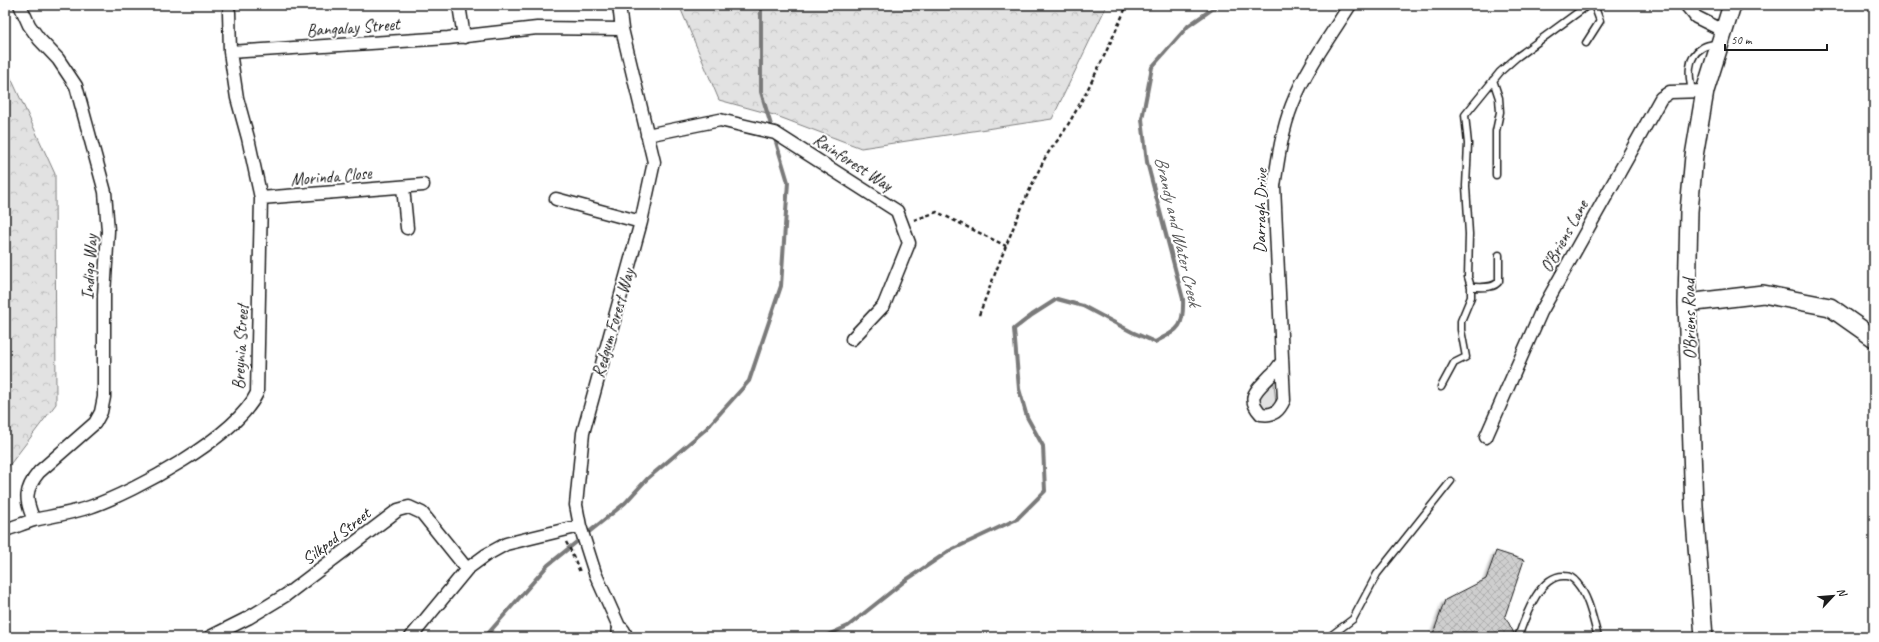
<svg xmlns="http://www.w3.org/2000/svg" width="1879" height="642" viewBox="0 0 1879 642" font-family="Caveat,sans-serif">
<style>
.green{fill:#e2e2e2;stroke:#7f7f7f}
.forest{fill:url(#forest-crowns);stroke:#7f7f7f}
.lines{fill:none;stroke-linecap:round;stroke-linejoin:round}
.stream{stroke:#7a7a7a;stroke-width:4}
.building{fill:url(#building-cross-hatch);stroke:#1c1c1c;filter:url(#shadow)}
.lane-casing{stroke:#1c1c1c;stroke-width:9}
.street-casing{stroke:#1c1c1c;stroke-width:15}
.secondary-casing{stroke:#1c1c1c;stroke-width:20}
.path{stroke:#1c1c1c;stroke-width:2.5;stroke-dasharray:4 3;stroke-linecap:butt}
.lane{stroke:#fff;stroke-width:6}
.street{stroke:#fff;stroke-width:12}
.secondary{stroke:#fff;stroke-width:17}
.labels{text-anchor:middle;stroke-width:4;stroke-linejoin:round;paint-order:stroke}
.street-label{font-size:17px;fill:#1c1c1c;stroke:#fff}
.water-label{font-size:18px;font-style:italic;fill:#5a5a5a;stroke:#fff}
</style>
<defs>
<pattern id="forest-crowns" width="20" height="18" patternUnits="userSpaceOnUse"><rect width="20" height="18" fill="#e2e2e2"/><path d="M2 6a3 3 0 1 1 6 0M12 15a3 3 0 1 1 6 0" fill="none" stroke="#c1c1c1"/></pattern>
<pattern id="building-cross-hatch" width="8" height="8" patternUnits="userSpaceOnUse"><rect width="8" height="8" fill="#cecece"/><path d="M0 0l8 8M0 8l8-8" fill="none" stroke="#b0b0b0"/></pattern>
<filter id="shadow"><feDropShadow dx="-3.5" dy="3.5" stdDeviation="1" flood-color="#0004"/></filter>
</defs>
<rect width="100%" height="100%" fill="#fff"/>
<filter id="ink" filterUnits="userSpaceOnUse"><feTurbulence type="fractalNoise" baseFrequency=".025" numOctaves="2"/><feDisplacementMap in="SourceGraphic" scale="8" xChannelSelector="R" yChannelSelector="G"/><feConvolveMatrix kernelMatrix="1 2 1 2 8 2 1 2 1" color-interpolation-filters="sRGB"/></filter>
<g filter="url(#ink)">
<path class="green" d="M 1274,383 L 1276,404 L 1270,409 L 1265,409 L 1260,403 L 1260,395 Z"/>
<path class="forest" d="M 679,5 L 1107,5 L 1052,119 L 861,148 L 774,115 L 719,100 Z
M 5,65 L 55,174 L 56,404 L 5,471 Z"/>
<g class="lines">
<path class="stream" d="M 485,637 L 548,565 L 625,503 L 647,479 L 706,429 L 749,381 L 781,286 L 788,182 L 761,92 L 761,5
M 823,637 L 848,626 L 906,580 L 949,551 L 1017,519 L 1045,491 L 1043,446 L 1027,417 L 1019,389 L 1014,329 L 1032,315 L 1057,299 L 1083,306 L 1132,332 L 1155,342 C 1179,329 1184,328 1183,299 L 1147,162 L 1142,119 L 1152,67 L 1188,26 L 1218,5"/>
</g>
<path class="building" d="M 1496,551 L 1524,560 L 1505,616 L 1516,637 L 1434,637 L 1433,634 L 1445,600 L 1486,579 Z"/>
<g class="lines">
<g class="lane-casing">
<path id="lane" d="M 1586,43 L 1600,21 L 1594,5
M 1493,80 L 1499,98 L 1500,112 L 1496,131 L 1496,175
M 1692,91 C 1689,77 1686,57 1702,48 C 1706,45 1712,45 1717,43
M 1471,287 C 1480,287 1494,289 1499,281 L 1499,255
M 1441,387 L 1454,363 L 1466,357 L 1461,330 L 1461,321 L 1471,297 L 1471,287 L 1468,277 L 1469,234 L 1466,186 L 1468,144 L 1465,115 L 1500,72 L 1517,57 L 1588,5
M 1329,637 L 1353,619 L 1377,574 L 1451,481
M 1518,637 C 1525,618 1539,574 1565,576 C 1569,576 1574,579 1577,583 C 1589,597 1593,620 1598,637"/>
</g>
<g class="street-casing">
<path id="street" d="M 20,5 L 29,25 L 39,39 L 58,59 L 76,86 L 105,192 L 108,231 L 104,295 L 104,397 L 101,412 L 95,423 L 39,472 C 24,490 25,500 34,520
M 459,5 L 464,37
M 619,5 L 622,29 L 654,162 L 641,222 L 583,433 L 576,505 L 580,526 L 595,573 L 621,631
M 1686,5 L 1696,17 L 1724,31
M 230,52 L 448,38 L 537,28 L 622,29
M 647,135 L 720,120 L 775,133 L 897,211 L 909,243 L 884,305 L 852,339
M 403,187 L 407,228
M 261,198 L 423,185
M 556,199 L 641,222
M 1281,363 C 1278,367 1275,372 1271,375 C 1259,389 1244,396 1261,414 C 1274,416 1279,411 1284,400 L 1274,186 C 1278,159 1282,130 1292,105 C 1306,69 1329,38 1350,5
M 1486,437 L 1541,312 L 1661,98 L 1670,92 L 1705,91
M 5,530 C 15,527 24,523 34,520 C 53,516 72,513 90,507 C 136,491 236,437 257,393 L 261,198 L 248,138 L 237,98 L 230,52 L 229,12
M 210,637 L 248,618 L 286,595 L 398,510 L 409,507 L 422,513 L 467,569
M 411,637 L 467,569 L 486,555 L 506,544 L 580,526"/>
</g>
<g class="secondary-casing">
<path id="secondary" d="M 1687,303 L 1763,294 L 1830,307 L 1874,338
M 621,631 L 624,637
M 1704,637 L 1694,507 L 1687,303 L 1689,211 L 1694,156 L 1705,91 L 1732,5"/>
</g>
<path class="path" d="M 914,220 L 937,212 L 1006,246
M 979,315 C 999,264 1019,209 1044,160 C 1049,150 1057,142 1063,133 C 1088,92 1108,49 1127,5
M 566,542 L 571,551 L 580,572"/>
<use href="#lane" class="lane"/>
<use href="#street" class="street"/>
<use href="#secondary" class="secondary"/>
</g>
</g>
<g class="labels">
<g class="street-label">
<text transform="translate(353 27) rotate(-4)" y="6">Bangalay Street</text>
<text transform="translate(853 162) rotate(33)" y="6">Rainforest Way</text>
<text transform="translate(331 176) rotate(-5)" y="6">Morinda Close</text>
<text transform="translate(1260 211) rotate(-89)" y="6">Darragh Drive</text>
<text transform="translate(1564 236) rotate(-61)" y="6">O'Briens Lane</text>
<text transform="translate(89 267) rotate(-87)" y="6">Indigo Way</text>
<text transform="translate(1689 319) rotate(-91)" y="6">O'Briens Road</text>
<text transform="translate(613 323) rotate(-74)" y="6">Redgum Forest Way</text>
<text transform="translate(240 347) rotate(-87)" y="6">Breynia Street</text>
<text transform="translate(336 536) rotate(-38)" y="6">Silkpod Street</text>
</g>
<g class="water-label">
<text transform="translate(1178 231) rotate(77)" y="6">Brandy and Water Creek</text>
</g>
</g>
<rect width="1879" height="642" fill="none" stroke="#fff" stroke-width="20"/>
<rect x="10" y="10" width="1859" height="622" fill="none" stroke="#1c1c1c" stroke-width="1.5" filter="url(#ink)"/>
<g transform="translate(1833 596) rotate(64)" stroke="#ffffff" stroke-width="3" paint-order="stroke">
<path d="M0-3L7 15L0 10L-7 15Z" fill="#1c1c1c"/>
<text y="-6" font-size="11" font-weight="bold" text-anchor="middle" fill="#1c1c1c">N</text>
</g>
<path d="M1725 44v6h102v-6" fill="none" stroke="#1c1c1c" stroke-width="2"/>
<text x="1731" y="44" font-size="12" fill="#1c1c1c" stroke="#ffffff" stroke-width="3" paint-order="stroke">50 m</text>
</svg>
